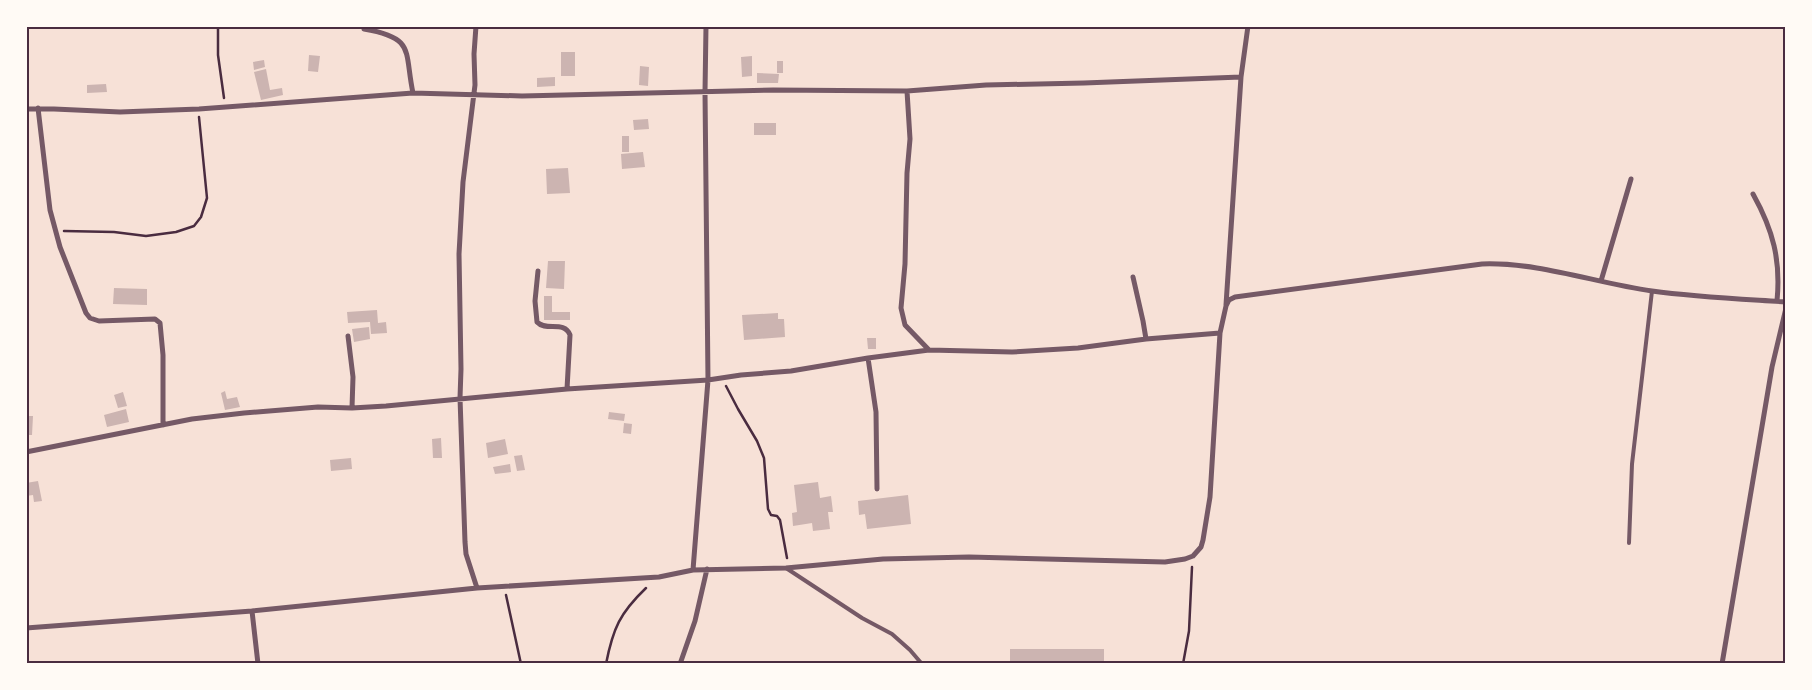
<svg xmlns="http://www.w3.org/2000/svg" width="1812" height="690" viewBox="0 0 1812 690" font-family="Roboto,sans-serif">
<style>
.building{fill:#ccb4b1}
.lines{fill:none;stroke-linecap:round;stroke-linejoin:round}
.path{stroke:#4a2c40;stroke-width:2.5}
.service{stroke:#755966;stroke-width:4}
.minor{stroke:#755966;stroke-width:5}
.neatline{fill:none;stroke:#4a2c40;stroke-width:2}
</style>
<rect width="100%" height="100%" fill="#f7e1d7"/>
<path class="building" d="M 561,52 L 575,52 L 575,76 L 561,76 Z
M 309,55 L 320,56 L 318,72 L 308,71 Z
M 752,56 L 752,76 L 742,77 L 741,57 Z
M 264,60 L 265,67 L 254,70 L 253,62 Z
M 777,61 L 783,61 L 783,73 L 777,73 Z
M 640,66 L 649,67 L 648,86 L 639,85 Z
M 266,69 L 270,90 L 282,88 L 283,95 L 261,100 L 254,72 Z
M 757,73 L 779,74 L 778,83 L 757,83 Z
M 555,77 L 555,86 L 537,87 L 537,78 Z
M 106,84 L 107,92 L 87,93 L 87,85 Z
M 648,119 L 649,129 L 634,130 L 633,120 Z
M 754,123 L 776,123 L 776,135 L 754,135 Z
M 622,136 L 629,136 L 629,152 L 622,152 Z
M 643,152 L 645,167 L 622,169 L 621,154 Z
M 568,168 L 570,193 L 547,194 L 546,169 Z
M 548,261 L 565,261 L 564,289 L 546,288 Z
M 114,288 L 147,289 L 147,305 L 113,304 Z
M 544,296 L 552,296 L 552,312 L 570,312 L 570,320 L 544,320 Z
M 377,310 L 378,323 L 386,322 L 387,333 L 371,334 L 370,322 L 348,323 L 347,312 Z
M 778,313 L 778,319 L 784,319 L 785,337 L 744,340 L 742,315 Z
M 369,327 L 370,339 L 354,342 L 352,329 Z
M 867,338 L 876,338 L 876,349 L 868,349 Z
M 225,391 L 227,399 L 237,397 L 240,407 L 225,410 L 221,393 Z
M 123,392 L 127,406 L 118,408 L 114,395 Z
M 126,409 L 129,422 L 107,427 L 104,415 Z
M 609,412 L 625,414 L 624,421 L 608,419 Z
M 26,416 L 33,416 L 32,435 L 26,435 Z
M 624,423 L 632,424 L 631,434 L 623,433 Z
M 441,438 L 442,458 L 433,458 L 432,439 Z
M 505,439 L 508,454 L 488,458 L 486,443 Z
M 522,455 L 525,470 L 517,471 L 514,456 Z
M 351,458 L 352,469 L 331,471 L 330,460 Z
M 510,464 L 511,472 L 495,474 L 493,467 Z
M 38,481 L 42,501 L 34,502 L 33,495 L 26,496 L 26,483 Z
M 818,482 L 820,498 L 831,496 L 833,512 L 828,512 L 830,529 L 813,531 L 812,523 L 793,526 L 792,513 L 797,512 L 794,485 Z
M 908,495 L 911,524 L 867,529 L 865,514 L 859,515 L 858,501 Z
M 1010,649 L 1104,649 L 1104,664 L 1010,664 Z"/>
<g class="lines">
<path class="path" d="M 218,26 L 218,55 L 224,98
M 64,231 L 114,232 L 146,236 L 176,232 L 194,226 L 201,217 L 207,198 L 199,117
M 726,386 L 738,409 L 757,441 L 764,458 L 768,509 L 771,515 L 777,516 L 780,520 L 787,558
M 506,595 L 521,664
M 606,664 C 613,628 620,613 646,588
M 1183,664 L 1189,631 L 1192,567"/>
<path class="service" d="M 1629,543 L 1632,464 L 1652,291
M 786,568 L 862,618 L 892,634 L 910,650 L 922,664"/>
<path class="minor" d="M 476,26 L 474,54 L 475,85 L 463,182 L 459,254 L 461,369 L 460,398 L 465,542 L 466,554 L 477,588
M 364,29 C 416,38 404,51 413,93
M 907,91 L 910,139 L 907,173 L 905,264 L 901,308 L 905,325 L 929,350
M 38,108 L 50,210 L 60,247 L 86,313 L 90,318 L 99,321 L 155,319 L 160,323 L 163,355 L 163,425
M 26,109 L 54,109 L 120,112 L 199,109 L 413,93 L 522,96 L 773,90 L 907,91 L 986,85 L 1084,83 L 1241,77
M 1753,194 C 1773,230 1781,260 1777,301
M 538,271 L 535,301 L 537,322 C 546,332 564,320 570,335 L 567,389
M 1133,277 L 1143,321 L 1146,339
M 1601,281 L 1631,179
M 1226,305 L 1241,77 L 1248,26
M 348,336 L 353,377 L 352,408
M 868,358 L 876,412 L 877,489
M 26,452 L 192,419 L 244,413 L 318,407 L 352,408 L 386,406 L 567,389 L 708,380 L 741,375 L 791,371 L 868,358 L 929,350 L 1012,352 L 1078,348 L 1146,339 L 1220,333
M 693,570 L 708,380 L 705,92 L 706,26
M 252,611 L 258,664
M 26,628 L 252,611 L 477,588 L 659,577 L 693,570 L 786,568 L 883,559 L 969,557 L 1165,562 L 1185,559 L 1193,556 L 1201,547 L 1203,540 L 1210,497 L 1220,333 L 1226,306 L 1229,300 L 1235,297 L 1482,264 C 1540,262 1595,283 1652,291 C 1696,297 1741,299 1786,302
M 680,664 L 695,621 L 707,569
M 1722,664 L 1772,367 L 1786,308"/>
</g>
<rect width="1812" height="690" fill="none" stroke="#fffaf5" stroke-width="55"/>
<rect x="28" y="28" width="1756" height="634" class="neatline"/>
</svg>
